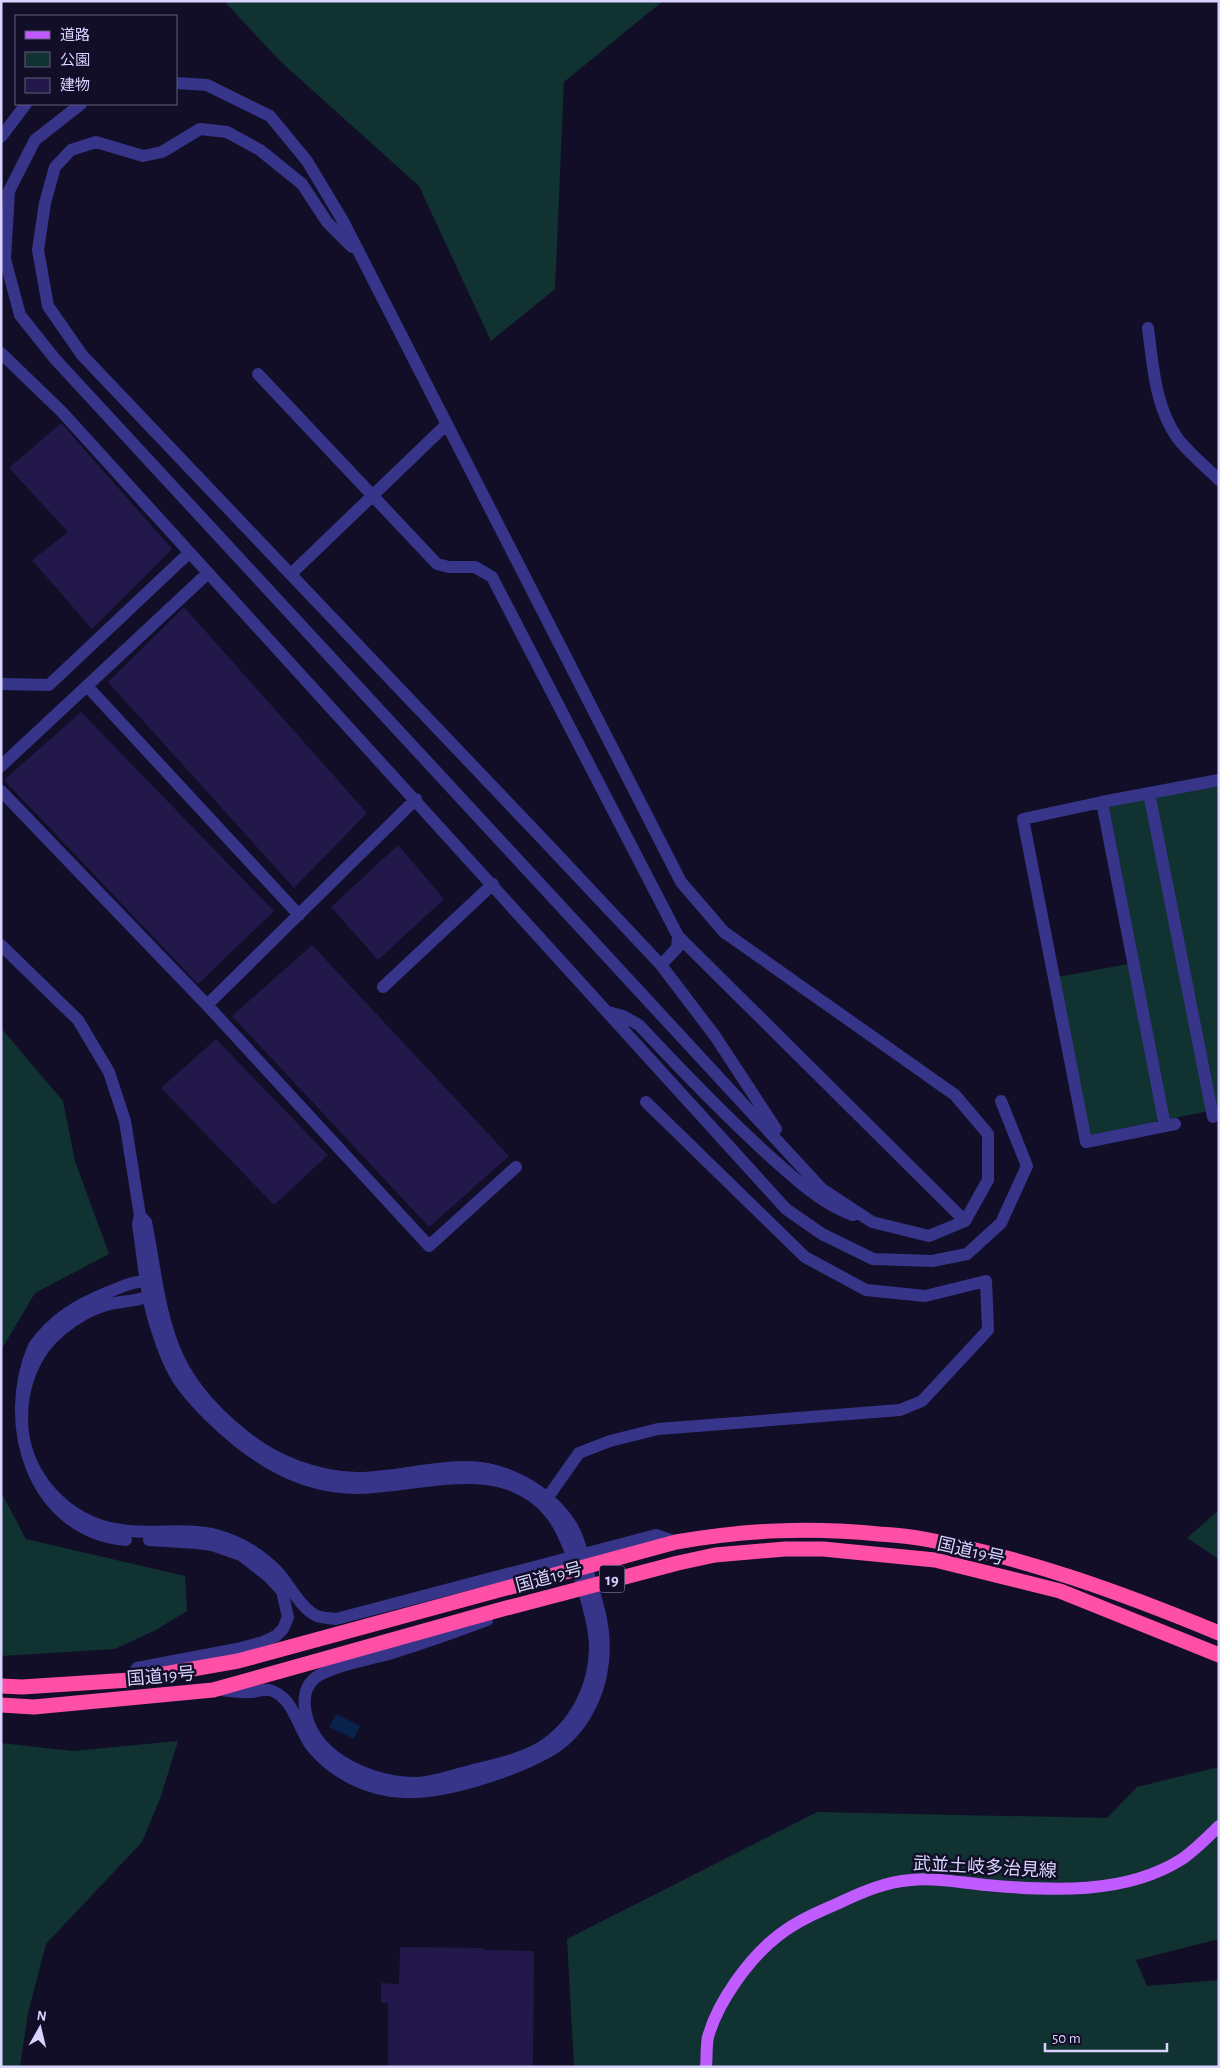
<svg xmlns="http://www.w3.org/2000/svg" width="1220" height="2068" viewBox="0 0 1220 2068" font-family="'Alegreya Sans','Noto Sans JP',sans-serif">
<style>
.green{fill:#103230}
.water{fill:#09224b}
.building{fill:#221849}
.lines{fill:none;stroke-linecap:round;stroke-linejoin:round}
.minor{stroke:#373589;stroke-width:12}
.major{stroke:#bf5bff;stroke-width:12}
.highway{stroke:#ff4fa6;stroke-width:15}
.labels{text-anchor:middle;stroke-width:5;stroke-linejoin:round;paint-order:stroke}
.shield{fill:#120e27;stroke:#9d99be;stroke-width:1}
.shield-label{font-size:16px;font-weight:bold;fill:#d8d4ff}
.street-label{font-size:18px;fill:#d8d4ff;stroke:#120e27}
</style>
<rect width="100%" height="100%" fill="#120e27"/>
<path class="green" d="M 224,1 L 663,1 L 564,82 L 555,289 L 491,341 L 419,186 L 280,61 Z
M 1219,786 L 1219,1109 L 1090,1135 L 1058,977 L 1139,962 L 1109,806 Z
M 1,1028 L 63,1101 L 75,1161 L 109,1254 L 35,1293 L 1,1350 Z
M 1,1492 L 26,1539 L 185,1576 L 187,1611 L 156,1630 L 115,1649 L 1,1656 Z
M 1219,1510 L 1219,1559 L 1187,1538 Z
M 178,1741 L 161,1796 L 142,1842 L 46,1944 L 28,2013 L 20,2067 L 1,2067 L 1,1743 L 73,1751 Z
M 1214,1768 L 1219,1769 L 1219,1939 L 1136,1960 L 1147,1986 L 1219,1980 L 1219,2067 L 574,2067 L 567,1939 L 817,1812 L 1107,1818 L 1137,1787 Z"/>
<path class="water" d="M 336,1714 L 360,1726 L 354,1739 L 329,1727 Z"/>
<path class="building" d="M 61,423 L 172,549 L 92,629 L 32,560 L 68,532 L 9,468 Z
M 184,607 L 367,813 L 294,888 L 108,682 Z
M 81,712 L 274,911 L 198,984 L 4,780 Z
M 398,845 L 444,899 L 378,960 L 331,907 Z
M 312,945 L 509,1156 L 429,1227 L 232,1016 Z
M 216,1039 L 328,1155 L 274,1205 L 161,1088 Z
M 400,1947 L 484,1948 L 484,1950 L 534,1951 L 533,2067 L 388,2067 L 388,2003 L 381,2003 L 381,1983 L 399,1984 Z"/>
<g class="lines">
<path class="minor" d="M 81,104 L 35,140 L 9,191 L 5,259 L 20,315 L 55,359 L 822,1189 L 872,1222 L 929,1236 L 965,1221 L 988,1180 L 988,1134 L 955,1095 L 724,932 L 681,882 L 343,221 L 307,161 L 270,116 L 207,85 L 176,83
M 1,137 L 26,104
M 352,247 L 327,222 L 302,184 L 260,150 L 227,132 L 200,129 L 162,152 L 143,156 L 96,142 L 71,150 L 55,167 L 45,203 L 38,250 L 48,306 L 82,355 L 553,850 L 661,965 L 715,1036 L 776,1129
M 1148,328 C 1153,366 1155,407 1178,439 C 1190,454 1206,467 1219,480
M 1,353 L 62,412 L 786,1209 L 822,1234 L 873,1259 L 932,1261 L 967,1254 L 1001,1223 L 1027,1166 L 1001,1101
M 258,374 L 437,564 L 449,567 L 475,567 L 492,577 L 678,936 L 677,948 L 661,965
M 291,574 L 447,424
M 1,684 L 49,685 L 189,553
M 87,686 L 299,915
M 1,766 L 208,573
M 1,791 L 207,1005 L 429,1246 L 516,1167
M 1149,793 L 1213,1117
M 1102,802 L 1023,819 L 1086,1142 L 1165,1126
M 678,936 L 965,1221
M 1,945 L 78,1020 L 109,1072 L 125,1121 L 140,1216 L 138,1224 C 143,1257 146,1299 157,1330 C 162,1346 169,1365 178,1379 C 189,1396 204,1411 218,1424 C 257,1460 300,1487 355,1488 C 420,1488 502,1453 551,1514 C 569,1536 595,1618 595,1647 C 595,1687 575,1726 540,1748 C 519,1760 493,1765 470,1771 C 453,1775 435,1782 418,1783 C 375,1784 316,1760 306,1714 C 303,1700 304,1687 315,1678 C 330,1666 372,1659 392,1653 C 424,1643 456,1632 487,1620
M 383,987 L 493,884
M 207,1005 L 416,799
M 608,1012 L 623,1016 L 639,1025 C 683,1072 727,1118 775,1161 C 799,1182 822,1204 853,1215
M 1175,1124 L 1165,1126 L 1102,802 L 1219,780
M 140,1216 L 146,1222 C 154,1262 158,1305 172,1343 C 185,1380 213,1411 243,1435 C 274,1461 316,1477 357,1478 C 392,1478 426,1468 461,1467 C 504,1465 548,1490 571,1525 C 579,1538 582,1552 586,1566 C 596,1598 607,1628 603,1662 C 599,1699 579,1736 546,1753 C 511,1772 444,1794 404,1792 C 370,1791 334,1774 312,1747 C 298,1729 293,1695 269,1690 C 263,1689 256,1692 250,1692 C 240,1693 230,1691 220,1690
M 155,1290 C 145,1303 121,1300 106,1305 C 89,1310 73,1320 60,1331 C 34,1352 22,1386 22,1418 C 22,1474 66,1523 121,1530 C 152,1535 185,1527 216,1535 C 239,1541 260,1554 277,1571 C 290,1585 300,1608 317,1616 C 322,1618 330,1618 336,1619 L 656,1535 L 676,1542
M 543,1504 L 579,1453 L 610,1441 L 658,1429 L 900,1410 L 922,1401 L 988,1330 L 986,1281 L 925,1296 L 866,1290 L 805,1257 L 646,1102
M 126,1540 C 33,1532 0,1424 34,1346 C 53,1319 77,1305 106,1293 C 120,1288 139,1277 153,1284
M 130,1680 L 137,1668 L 237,1649 L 263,1642 L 276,1636 L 283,1629 L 288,1617 L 282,1591 L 268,1576 L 241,1555 L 212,1545 L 197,1543 L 149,1540"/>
<path class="major" d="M 706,2067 C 707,2057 706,2046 708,2037 C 718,2001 750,1957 779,1935 C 797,1921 818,1912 839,1903 C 862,1892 885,1882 911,1880 C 935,1877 962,1883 986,1885 C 1050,1891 1126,1895 1182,1859 C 1195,1850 1208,1837 1219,1826"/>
<path class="highway" d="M 1,1686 L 22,1687 L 130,1680 L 238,1661 L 676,1542 C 746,1530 808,1527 879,1534 C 894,1535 909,1536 924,1539 C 1024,1557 1125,1594 1219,1633
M 1,1705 L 34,1707 L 213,1690 L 499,1610 L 678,1563 L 715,1555 L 785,1549 L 823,1549 L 935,1560 L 1060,1591 L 1219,1655"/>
</g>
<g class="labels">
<rect class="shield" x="599.5" y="1565.5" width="25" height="27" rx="4"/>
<g class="shield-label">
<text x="612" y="1585">19</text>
</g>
<g class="street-label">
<text transform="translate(971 1551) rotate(13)" y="6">国道19号</text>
<text transform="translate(549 1577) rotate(-15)" y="6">国道19号</text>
<text transform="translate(161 1676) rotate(-5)" y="6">国道19号</text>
<text transform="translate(985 1867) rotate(3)" y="6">武並土岐多治見線</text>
</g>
</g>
<rect width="1220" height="2068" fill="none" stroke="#d8d4ff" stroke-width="5"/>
<rect x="15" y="15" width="162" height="90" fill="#120e27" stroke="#615d7d"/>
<rect x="25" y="31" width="25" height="8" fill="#bf5bff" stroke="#615d7d"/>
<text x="60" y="40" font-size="15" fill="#d8d4ff">道路</text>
<rect x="25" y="52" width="25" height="15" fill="#103230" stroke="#615d7d"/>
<text x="60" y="65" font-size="15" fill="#d8d4ff">公園</text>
<rect x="25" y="78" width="25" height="15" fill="#221849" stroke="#615d7d"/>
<text x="60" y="90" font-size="15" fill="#d8d4ff">建物</text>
<g transform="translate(40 2028) rotate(8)" stroke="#120e27" stroke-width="4" paint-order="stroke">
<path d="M0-4L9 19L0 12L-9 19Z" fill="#d8d4ff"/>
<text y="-8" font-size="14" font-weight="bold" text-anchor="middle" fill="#d8d4ff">N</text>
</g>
<path d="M1045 2043v8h122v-8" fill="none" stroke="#d8d4ff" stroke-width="2.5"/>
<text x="1052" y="2043" font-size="15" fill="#d8d4ff" stroke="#120e27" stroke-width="4" paint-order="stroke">50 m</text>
</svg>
